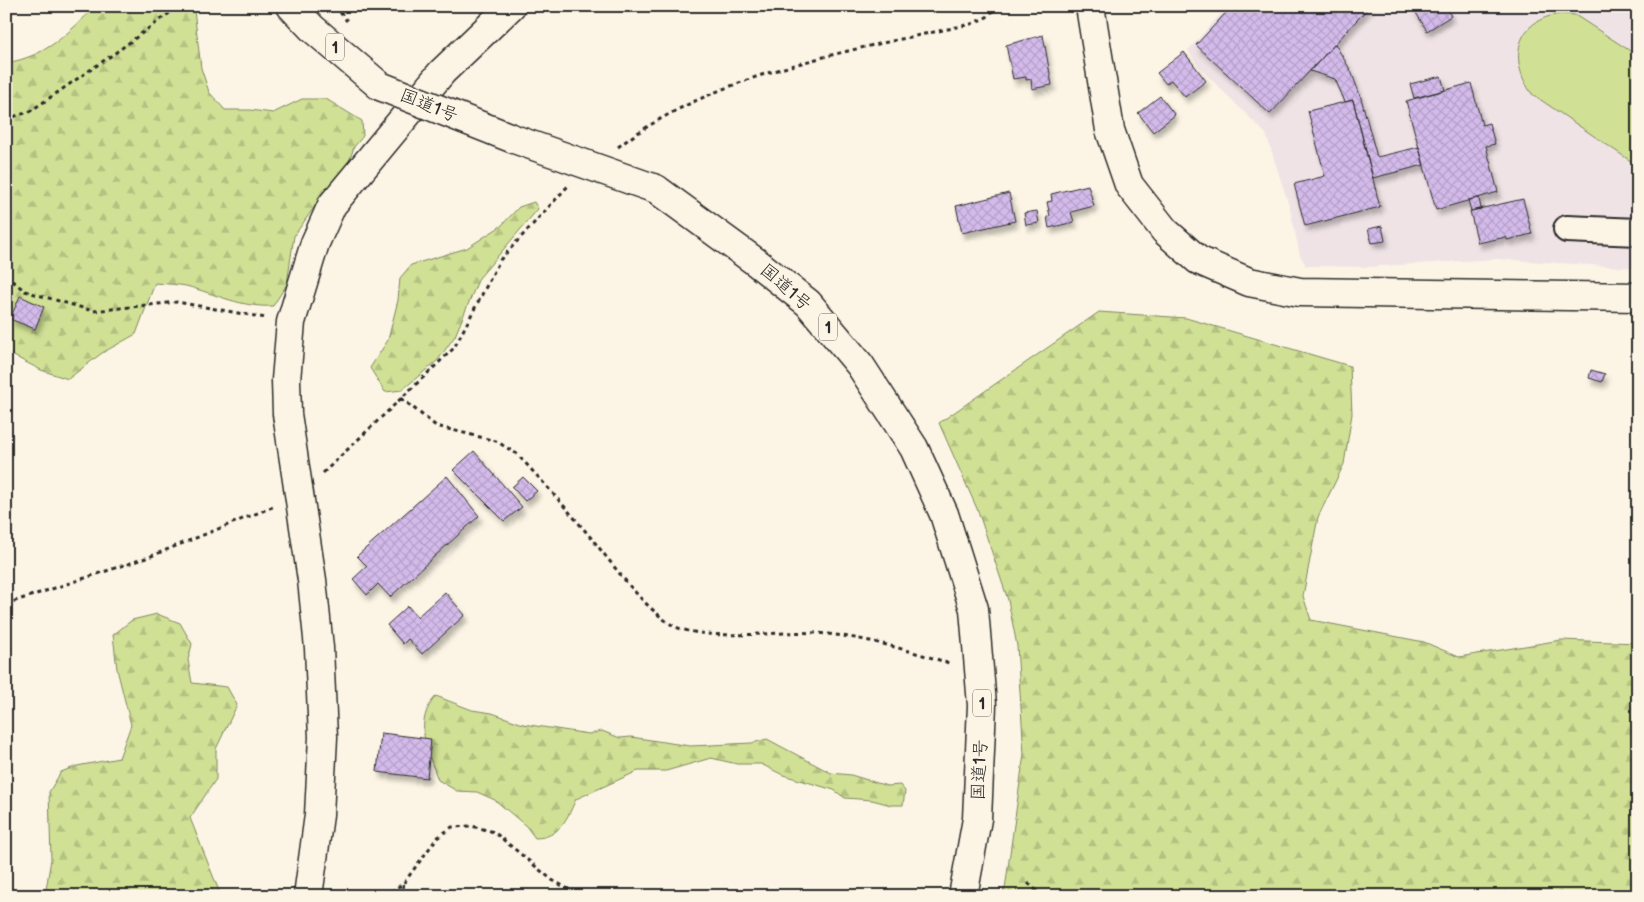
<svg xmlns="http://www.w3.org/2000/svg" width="1644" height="902" viewBox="0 0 1644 902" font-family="'Balsamiq Sans','Klee One',sans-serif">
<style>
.built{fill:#f0e3e6}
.forest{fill:url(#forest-firs);stroke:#7e8660}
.garden{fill:#d0e195;stroke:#7e8660}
.building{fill:url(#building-cross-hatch);stroke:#2b2b2b;filter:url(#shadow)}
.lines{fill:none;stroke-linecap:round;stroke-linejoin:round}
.minor-casing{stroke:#2b2b2b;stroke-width:30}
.tertiary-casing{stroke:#2b2b2b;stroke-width:31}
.trunk-casing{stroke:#2b2b2b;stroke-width:31}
.path{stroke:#2b2b2b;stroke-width:3;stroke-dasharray:4 4;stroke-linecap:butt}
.minor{stroke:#fcf5e5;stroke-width:26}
.tertiary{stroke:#fcf5e5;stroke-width:28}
.trunk{stroke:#fcf5e5;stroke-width:28}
.trunk-bridge-casing{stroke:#2b2b2b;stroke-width:31;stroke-linecap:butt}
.trunk-bridge{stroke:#fcf5e5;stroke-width:28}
.labels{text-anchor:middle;stroke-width:4;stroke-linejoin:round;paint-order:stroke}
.shield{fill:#fcf5e5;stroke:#6a6863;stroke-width:1}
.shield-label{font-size:16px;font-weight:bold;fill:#2b2b2b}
.street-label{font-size:18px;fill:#2b2b2b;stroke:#fcf5e5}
</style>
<defs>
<pattern id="forest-firs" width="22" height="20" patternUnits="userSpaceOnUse" patternTransform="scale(1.25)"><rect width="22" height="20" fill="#d0e195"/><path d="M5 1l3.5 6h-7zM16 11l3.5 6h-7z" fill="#b3c181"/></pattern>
<pattern id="building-cross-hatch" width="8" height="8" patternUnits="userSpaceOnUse" patternTransform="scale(1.25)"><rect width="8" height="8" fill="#d3baea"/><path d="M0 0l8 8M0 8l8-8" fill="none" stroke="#b5a0c9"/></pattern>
<filter id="shadow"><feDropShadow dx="3" dy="5.5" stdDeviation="2.5" flood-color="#0004"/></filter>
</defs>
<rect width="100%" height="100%" fill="#fcf5e5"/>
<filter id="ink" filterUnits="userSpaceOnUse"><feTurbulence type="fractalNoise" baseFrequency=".02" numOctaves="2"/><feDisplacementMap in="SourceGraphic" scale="10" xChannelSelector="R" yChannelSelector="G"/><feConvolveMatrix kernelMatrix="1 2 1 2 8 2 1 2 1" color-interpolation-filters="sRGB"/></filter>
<g filter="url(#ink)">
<path class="built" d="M 1228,6 L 1638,6 L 1638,268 L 1496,259 L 1368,267 L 1306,266 L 1300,255 L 1290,209 L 1266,134 L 1199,67 L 1188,50 Z"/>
<path class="forest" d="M 96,6 L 189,6 L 194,10 L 201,68 L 209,92 L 225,110 L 250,110 L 273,113 L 302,99 L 326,99 L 362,121 L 363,136 L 354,147 L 348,165 L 329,186 L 294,236 L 287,284 L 273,306 C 242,308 216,294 186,286 C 176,284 165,284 155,283 L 136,334 L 102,353 L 68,379 L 41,370 L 6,352 L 6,63 C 47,56 67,34 96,6 Z
M 534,202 L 538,209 L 479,278 L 455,336 L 438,360 L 402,390 L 385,392 L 370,368 L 388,340 L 398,300 L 400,278 L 411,265 L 467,248 L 501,226 L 519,207 Z
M 1099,312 L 1186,318 L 1350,366 L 1352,414 L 1344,464 L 1318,517 L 1303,596 L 1311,620 L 1424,642 L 1459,657 L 1561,640 L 1638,643 L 1638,896 L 1004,896 L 1024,754 L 1017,646 L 1008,600 L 978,511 L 939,423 Z
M 157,614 L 180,623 L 192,644 L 188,660 L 192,683 L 227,687 L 237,705 L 216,749 L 216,779 L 190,818 L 221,896 L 45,896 L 51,859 L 49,792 L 61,772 L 77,766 L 119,758 L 131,725 L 117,669 L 113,635 L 132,620 Z
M 436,696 L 472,710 L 492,713 L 523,724 L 589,734 L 602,731 L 620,738 L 631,737 L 690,746 L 752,743 L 767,739 L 831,773 L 851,775 L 887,786 L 900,785 L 905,791 L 903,805 L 891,805 L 872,800 L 845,798 L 834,790 L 783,775 L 761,764 L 737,764 L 711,758 L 666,771 L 638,771 L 576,799 C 567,819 559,838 535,838 L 526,826 L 495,800 L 477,792 L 457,791 L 438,780 C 427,750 413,722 436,696 Z"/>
<path class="garden" d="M 1561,14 L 1575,15 L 1638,56 L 1638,166 L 1532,94 C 1508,61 1515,19 1561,14 Z"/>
<path class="building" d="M 1232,6 L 1370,6 L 1270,114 L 1196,45 Z
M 1412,6 L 1445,6 L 1451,16 L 1427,31 Z
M 1043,35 L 1052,85 L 1032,89 L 1031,79 L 1026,80 L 1026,77 L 1013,79 L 1006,45 Z
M 1335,44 L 1351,71 L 1361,98 L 1377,157 L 1419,147 L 1424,165 L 1373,178 L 1353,100 L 1345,102 L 1335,79 L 1310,71 Z
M 1184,52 L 1206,81 L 1185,97 L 1171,80 L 1166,84 L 1157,73 Z
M 1441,76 L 1445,90 L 1414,98 L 1410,84 Z
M 1471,83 L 1482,125 L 1489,123 L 1495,144 L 1486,146 L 1498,192 L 1436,210 L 1406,101 Z
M 1160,96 L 1175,115 L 1153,132 L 1138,113 Z
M 1353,100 L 1380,207 L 1305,226 L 1294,184 L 1325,176 L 1308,111 Z
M 1088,185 L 1094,206 L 1071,212 L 1074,222 L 1049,228 L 1047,217 L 1050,216 L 1047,202 L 1052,201 L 1051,194 Z
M 1009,193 L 1015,221 L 962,233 L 956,206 Z
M 1479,198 L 1481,209 L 1471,211 L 1468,200 Z
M 1523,199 L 1532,234 L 1507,240 L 1506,237 L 1478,243 L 1470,211 Z
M 1037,211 L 1039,223 L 1026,225 L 1024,213 Z
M 1382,226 L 1385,241 L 1372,243 L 1368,229 Z
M 20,296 L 44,307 L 35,329 L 10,319 Z
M 1591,370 L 1605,374 L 1602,382 L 1589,378 Z
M 474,451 L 522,507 L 504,521 L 453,470 Z
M 447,476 L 479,516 L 390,597 L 378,584 L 367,595 L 353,579 L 367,566 L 357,556 Z
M 523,477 L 537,491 L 525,501 L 512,487 Z
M 445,592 L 465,615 L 422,654 L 408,639 L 403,644 L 387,625 L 408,606 L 417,617 Z
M 381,733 L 431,739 L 427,778 L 377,772 Z"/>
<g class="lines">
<g class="minor-casing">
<path id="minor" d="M 1567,229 L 1638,232"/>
</g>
<g class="tertiary-casing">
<path id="tertiary" d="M 1090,6 L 1110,130 L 1129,185 L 1165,231 L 1198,260 L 1249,282 L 1300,292 L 1638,297
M 308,896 L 319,815 L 323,737 L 319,648 L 312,580 L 287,414 L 286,380 L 291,322 L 315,243 L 332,205 L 442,72 L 511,6"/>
</g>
<g class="trunk-casing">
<path id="trunk" d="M 291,6 L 312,28 L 380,86
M 656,189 L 756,262 L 808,303 L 860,365 L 914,448 L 944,514 L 974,609 L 982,705 L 977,819 L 963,896"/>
</g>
<path class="path" d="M 335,6 L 347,21
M 6,119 L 29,112 L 115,53 L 179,6
M 618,147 C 716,72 853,50 971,24 L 987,17 L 997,6
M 6,276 L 25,291 L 93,311 L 177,302 L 266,318
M 401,398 L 436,426 L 496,441 L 517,454 C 543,482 568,510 592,539 C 615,567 639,602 669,623 C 699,644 778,630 815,633 C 862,636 907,650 952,664
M 323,473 L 454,348 L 500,260 L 568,186
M 6,604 L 146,558 L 275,506
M 1028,883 L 1042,896
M 403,884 L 405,896
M 384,896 L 403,884 L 437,838 L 452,827 L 472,826 L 494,832 L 552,880 L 581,896
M 667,896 L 689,893 L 712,896"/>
<use href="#minor" class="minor"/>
<use href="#tertiary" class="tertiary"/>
<use href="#trunk" class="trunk"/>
<g class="trunk-bridge-casing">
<path id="trunk-bridge" d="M 380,86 L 514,139 L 656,189"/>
</g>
<use href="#trunk-bridge" class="trunk-bridge"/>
</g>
</g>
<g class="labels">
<g class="shield">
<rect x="326" y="33.5" width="18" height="27" rx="4"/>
<rect x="819" y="313.5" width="18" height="27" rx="4"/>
<rect x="973" y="689.5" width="18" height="27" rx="4"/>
</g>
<g class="shield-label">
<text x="335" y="53">1</text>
<text x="828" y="333">1</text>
<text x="982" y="709">1</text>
</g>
<g class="street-label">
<text transform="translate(429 105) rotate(22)" y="6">国道1号</text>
<text transform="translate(786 287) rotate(41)" y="6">国道1号</text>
<text transform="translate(979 770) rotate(-87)" y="6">国道1号</text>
</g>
</g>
<rect width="1644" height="902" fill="none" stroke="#fcf5e5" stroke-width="25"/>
<rect x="12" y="12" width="1619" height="877" fill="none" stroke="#2b2b2b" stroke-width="2" filter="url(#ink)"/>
</svg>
